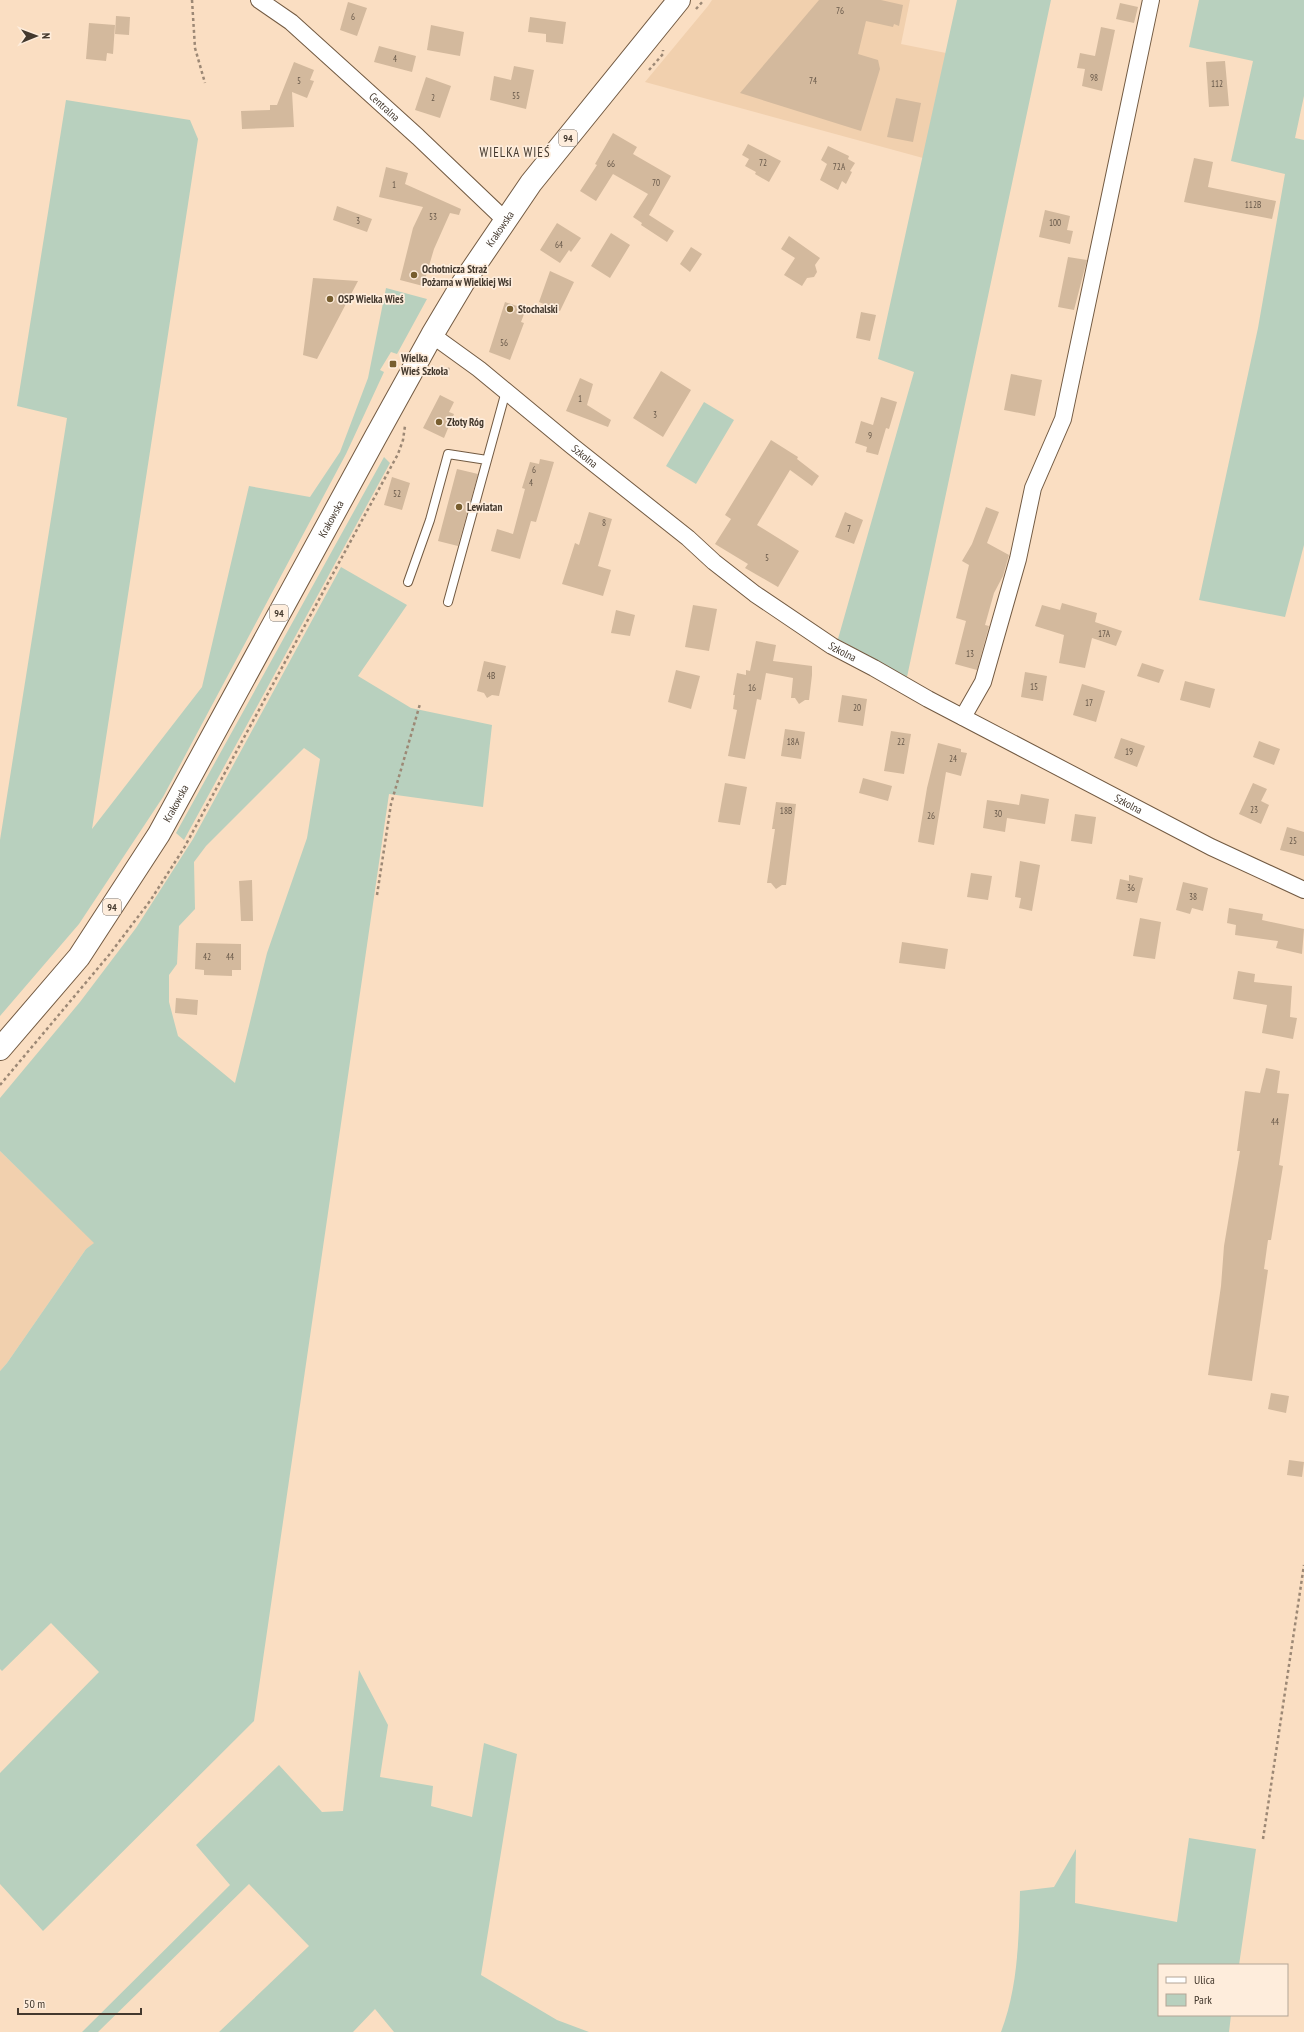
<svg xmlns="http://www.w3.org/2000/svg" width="1304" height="2032" viewBox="0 0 1304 2032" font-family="'PT Sans Narrow',sans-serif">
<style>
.built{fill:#f1d0ae}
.green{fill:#b8d0be;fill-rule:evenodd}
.building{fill:#d3b99d}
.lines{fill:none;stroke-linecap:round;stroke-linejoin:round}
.service-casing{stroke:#725a42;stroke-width:10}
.minor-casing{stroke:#725a42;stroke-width:18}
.primary-casing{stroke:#725a42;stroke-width:24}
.path{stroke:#9c8875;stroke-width:2.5;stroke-dasharray:3 3;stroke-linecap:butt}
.service{stroke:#fff;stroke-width:8}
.minor{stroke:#fff;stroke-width:16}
.primary{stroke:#fff;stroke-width:22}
.poi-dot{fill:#775e2f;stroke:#feeddc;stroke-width:1.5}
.labels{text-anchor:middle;stroke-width:3.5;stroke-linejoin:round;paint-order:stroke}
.number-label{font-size:9px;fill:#675849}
.shield{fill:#feeddc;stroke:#7b6e62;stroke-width:1}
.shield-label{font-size:10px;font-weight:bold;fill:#43382d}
.street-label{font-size:11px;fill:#43382d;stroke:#feeddc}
.poi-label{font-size:11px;font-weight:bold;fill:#43382d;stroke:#feeddc;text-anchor:start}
.quarter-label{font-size:13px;letter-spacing:1px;fill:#43382d;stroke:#feeddc}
</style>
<rect width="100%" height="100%" fill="#fadec2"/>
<path class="built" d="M 712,0 L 910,0 L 901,44 L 946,53 L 923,158 L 645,82 L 708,6 Z
M 0,1151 L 95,1243 L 86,1249 L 7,1363 L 0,1371 Z"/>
<path class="green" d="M 957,0 L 1051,0 L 907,677 L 838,639 L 914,372 L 878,359 Z
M 1199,0 L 1304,0 L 1304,96 L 1295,138 L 1304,140 L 1304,545 L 1285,617 L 1199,600 L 1258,328 L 1285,174 L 1231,161 L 1253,61 L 1189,47 Z
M 66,100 L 190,120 L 198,139 L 92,829 L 202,687 L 249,486 L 310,497 L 340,452 L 368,378 L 386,288 L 427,299 L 397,354 L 391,352 L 380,370 L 384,372 L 346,454 L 163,797 L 79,924 L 0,1016 L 0,840 L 67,418 L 17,406 Z
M 704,402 L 734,420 L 696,484 L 666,466 Z
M 384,457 L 390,463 L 184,840 L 176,833 Z
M 341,567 L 407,605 L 358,676 L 411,708 L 492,725 L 483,807 L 389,794 L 254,1721 L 43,1931 L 0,1884 L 0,1773 L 99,1672 L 51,1623 L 2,1671 L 0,1669 L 0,1371 L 7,1363 L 86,1249 L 94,1243 L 0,1151 L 0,1098 L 80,1002 L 136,928 L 193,839 ZM 304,748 L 320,759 L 307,838 L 267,953 L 235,1083 L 178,1036 L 169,1002 L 169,975 L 177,964 L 179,926 L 195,909 L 194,862 L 206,846 Z
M 359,1670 L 388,1725 L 380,1777 L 433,1786 L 431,1806 L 472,1817 L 484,1743 L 517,1754 L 481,1975 L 557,2020 L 589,2032 L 394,2032 L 375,2009 L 353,2032 L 219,2032 L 309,1946 L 249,1884 L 98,2032 L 82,2032 L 230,1885 L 196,1845 L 279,1765 L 322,1812 L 343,1811 Z
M 1189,1838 L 1256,1849 L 1239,1965 L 1159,1965 L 1159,2015 L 1231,2015 L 1229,2032 L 1001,2032 C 1018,1988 1019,1938 1020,1891 L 1054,1887 L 1076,1849 L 1075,1903 L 1177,1922 Z"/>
<path class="building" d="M 819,0 L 881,0 L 903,5 L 899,26 L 894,24 L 893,27 L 866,21 L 858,54 L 878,60 L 880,69 L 861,131 L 740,93 Z
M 348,2 L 367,8 L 357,36 L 340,30 Z
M 1120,3 L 1138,7 L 1134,23 L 1116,19 Z
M 116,16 L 130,17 L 129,35 L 115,34 Z
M 530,17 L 566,22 L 563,44 L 546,42 L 546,34 L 528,32 Z
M 89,23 L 115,25 L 113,54 L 107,53 L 106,61 L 86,59 Z
M 431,25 L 464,32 L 460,56 L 427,50 Z
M 1101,27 L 1115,30 L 1102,91 L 1082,86 L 1085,69 L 1077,68 L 1080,53 L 1095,56 Z
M 379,46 L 416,56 L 412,72 L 374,62 Z
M 1225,61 L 1229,106 L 1209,107 L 1206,62 Z
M 294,62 L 314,70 L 310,80 L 314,81 L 307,98 L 292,92 L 294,127 L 242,129 L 241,111 L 270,110 L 270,105 L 277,105 Z
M 514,66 L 534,70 L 526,109 L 490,100 L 494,76 L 511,80 Z
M 426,77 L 451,86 L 440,118 L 415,110 Z
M 896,98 L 921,103 L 913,142 L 887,137 Z
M 613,133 L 637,147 L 633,154 L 671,176 L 649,215 L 674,231 L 667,242 L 641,225 L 642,223 L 633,217 L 648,194 L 613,174 L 596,201 L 580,191 L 597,165 L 595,164 Z
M 748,144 L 781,161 L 769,182 L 755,174 L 756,172 L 745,166 L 749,159 L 742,155 Z
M 828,146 L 849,156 L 848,159 L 855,163 L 850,171 L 852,172 L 846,184 L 842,181 L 838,190 L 820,180 L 827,164 L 821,160 Z
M 1194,158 L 1213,162 L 1208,187 L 1276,201 L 1272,219 L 1184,202 Z
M 386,167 L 408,173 L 405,184 L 461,209 L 459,215 L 450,213 L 434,249 L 423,286 L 400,280 L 413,228 L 423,207 L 379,197 Z
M 337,206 L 372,219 L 367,232 L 333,220 Z
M 1045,210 L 1070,216 L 1067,230 L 1073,231 L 1070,244 L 1039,237 Z
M 557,223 L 581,238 L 571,252 L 569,250 L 560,263 L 540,250 Z
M 611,233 L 630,245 L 610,278 L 591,266 Z
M 789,236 L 820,258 L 815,265 L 817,272 L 814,277 L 807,278 L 802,286 L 784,275 L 795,258 L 781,249 Z
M 691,247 L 702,254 L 690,272 L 680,264 Z
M 1068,257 L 1087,260 L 1074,310 L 1058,307 Z
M 550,271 L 574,282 L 560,311 L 539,302 Z
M 313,278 L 358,281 L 317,359 L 303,355 Z
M 505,302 L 526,309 L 521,322 L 524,323 L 510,360 L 489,352 Z
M 861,312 L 876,315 L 870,341 L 856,338 Z
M 661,371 L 691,390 L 663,437 L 633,418 Z
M 1011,374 L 1042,380 L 1035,416 L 1004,410 Z
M 580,378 L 593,384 L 587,405 L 611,420 L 608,427 L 566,411 Z
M 440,395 L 454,402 L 449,412 L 454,414 L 444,438 L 423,428 Z
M 881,397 L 897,402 L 889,429 L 886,428 L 878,455 L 866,452 L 867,447 L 855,443 L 861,421 L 873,425 Z
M 771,440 L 798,457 L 797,459 L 819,476 L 812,486 L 790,470 L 757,525 L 799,551 L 778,587 L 745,568 L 748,564 L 715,544 L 731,519 L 725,515 Z
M 540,459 L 554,462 L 536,522 L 531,521 L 520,559 L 491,551 L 497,529 L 513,534 L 525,489 L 522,488 L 530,462 L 539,464 Z
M 457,469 L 478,474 L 458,546 L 438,541 Z
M 392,477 L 410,483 L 402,510 L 384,505 Z
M 986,507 L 999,512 L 987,543 L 1009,555 L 1003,576 L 994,593 L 985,625 L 989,626 L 977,670 L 955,664 L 966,621 L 956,618 L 969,565 L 962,561 L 972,544 Z
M 589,512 L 612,519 L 598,566 L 611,570 L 603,596 L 562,584 L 575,543 L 579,545 Z
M 845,512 L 863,520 L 854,544 L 835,537 Z
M 1062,603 L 1097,613 L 1095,622 L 1122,631 L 1116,646 L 1092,638 L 1085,668 L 1059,663 L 1064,635 L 1035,626 L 1042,605 L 1060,610 Z
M 693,605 L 717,609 L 709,651 L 685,647 Z
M 616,610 L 635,615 L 630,636 L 611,633 Z
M 756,641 L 776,645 L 773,661 L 812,666 L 812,675 L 809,700 L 805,700 L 799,704 L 795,698 L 791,698 L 793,678 L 766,673 L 761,700 L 757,699 L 745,759 L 728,756 L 737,710 L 733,709 L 735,695 L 733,695 L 737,673 L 746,675 L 746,670 L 750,671 Z
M 484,661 L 506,666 L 499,696 L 492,695 L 487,698 L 484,693 L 477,691 Z
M 1142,663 L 1164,670 L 1159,683 L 1137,676 Z
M 676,670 L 700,676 L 691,709 L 668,702 Z
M 1025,672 L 1047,676 L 1043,701 L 1021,697 Z
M 1185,681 L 1215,689 L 1210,708 L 1180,700 Z
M 1082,684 L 1105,691 L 1096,722 L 1073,715 Z
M 842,695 L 867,699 L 863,726 L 838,722 Z
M 785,729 L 805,732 L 801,759 L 781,756 Z
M 891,731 L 911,734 L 904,774 L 884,771 Z
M 1121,738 L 1145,746 L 1137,767 L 1114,758 Z
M 1259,741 L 1280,749 L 1274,765 L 1253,757 Z
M 938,743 L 961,749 L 961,752 L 967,753 L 961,776 L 946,772 L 934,845 L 918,842 L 927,788 Z
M 863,778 L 892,786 L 888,801 L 859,793 Z
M 725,783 L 747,787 L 740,825 L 718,822 Z
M 1253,783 L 1267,789 L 1261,801 L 1269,805 L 1261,824 L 1239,814 Z
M 1021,794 L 1049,799 L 1045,824 L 1007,818 L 1005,832 L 983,828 L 987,800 L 1019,805 Z
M 776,802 L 796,804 L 786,885 L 782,885 L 776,889 L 771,883 L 767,883 L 775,829 L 772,829 Z
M 1075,814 L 1096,817 L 1092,844 L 1071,841 Z
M 1287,827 L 1304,832 L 1304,856 L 1280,850 Z
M 1020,861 L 1040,865 L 1032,911 L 1019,908 L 1021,898 L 1015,897 Z
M 971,873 L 992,876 L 988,900 L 967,897 Z
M 1129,875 L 1143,878 L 1137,903 L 1116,899 L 1120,879 L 1129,881 Z
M 252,880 L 253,921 L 241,921 L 239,881 Z
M 1183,882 L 1208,888 L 1203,911 L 1192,908 L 1190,914 L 1176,910 Z
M 1229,908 L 1263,914 L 1262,920 L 1304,929 L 1302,954 L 1276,948 L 1278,941 L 1235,935 L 1236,925 L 1227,923 Z
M 1140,918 L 1161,922 L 1155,959 L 1133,956 Z
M 902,942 L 948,949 L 945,969 L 899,963 Z
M 196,943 L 241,944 L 241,970 L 232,970 L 232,976 L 204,975 L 204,970 L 195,969 Z
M 1238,971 L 1255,974 L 1254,982 L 1292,986 L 1290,1017 L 1297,1018 L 1293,1039 L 1262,1033 L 1267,1005 L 1233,999 Z
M 176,998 L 198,1000 L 197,1015 L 175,1013 Z
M 1266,1068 L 1280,1071 L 1277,1093 L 1289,1094 L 1279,1165 L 1283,1166 L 1271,1240 L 1268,1240 L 1264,1269 L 1268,1270 L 1252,1381 L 1208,1375 L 1221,1286 L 1224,1246 L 1240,1151 L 1237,1151 L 1245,1091 L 1260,1093 Z
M 1271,1393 L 1289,1396 L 1286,1413 L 1268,1409 Z
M 1289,1460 L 1304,1462 L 1302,1477 L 1287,1475 Z"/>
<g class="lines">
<g class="service-casing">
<path id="service" d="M 408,582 L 430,520 L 448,454 L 487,460
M 448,602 L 506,391"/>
</g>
<g class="minor-casing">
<g id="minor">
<path id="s1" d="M 259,0 L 291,22 L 418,137 L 505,220"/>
<path id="s2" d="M 432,335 L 479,369 L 572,446 L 688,538 L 714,562 L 755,594 L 832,646 L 874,668 L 928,699 L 1211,847 L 1304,890"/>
<path d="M 963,717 L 983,682 L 1018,559 L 1033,488 L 1063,419 L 1151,0"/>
</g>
</g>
<g class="primary-casing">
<g id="primary">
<path id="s3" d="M 0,1049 L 79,957 L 159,834 L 375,438 L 432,335 L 463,283 L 531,183 L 679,0"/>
</g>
</g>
<path class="path" d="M 192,0 L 195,48 L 205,83
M 696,9 L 704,0
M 649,70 L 663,54 L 663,50
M 435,371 L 438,369 L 451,369
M 377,895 L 391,804 L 420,704
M 0,1085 L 109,955 L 150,901 L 184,848 L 398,454 L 403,440 L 405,426
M 1263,1839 L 1304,1565"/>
<use href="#service" class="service"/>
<use href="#minor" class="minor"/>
<use href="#primary" class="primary"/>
</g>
<g class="poi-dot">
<circle cx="414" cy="275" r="4"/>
<circle cx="330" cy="299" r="4"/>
<circle cx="510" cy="309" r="4"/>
<rect x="389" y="360" width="8" height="8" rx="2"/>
<circle cx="439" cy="422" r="4"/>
<circle cx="459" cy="507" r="4"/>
</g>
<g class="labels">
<g class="number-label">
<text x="840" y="14">76</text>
<text x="353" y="20">6</text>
<text x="395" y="62">4</text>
<text x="1094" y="81">98</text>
<text x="299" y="84">5</text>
<text x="813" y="84">74</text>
<text x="1217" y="87">112</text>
<text x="516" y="99">55</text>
<text x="433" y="101">2</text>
<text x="763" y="166">72</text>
<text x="611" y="167">66</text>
<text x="839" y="170">72A</text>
<text x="656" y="186">70</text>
<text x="394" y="188">1</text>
<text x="1253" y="208">112B</text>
<text x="433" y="220">53</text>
<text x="358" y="224">3</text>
<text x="1055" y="226">100</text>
<text x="559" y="248">64</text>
<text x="504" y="346">56</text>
<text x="580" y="402">1</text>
<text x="655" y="418">3</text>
<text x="870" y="439">9</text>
<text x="534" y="473">6</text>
<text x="531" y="486">4</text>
<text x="397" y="497">52</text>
<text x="604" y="526">8</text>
<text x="849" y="532">7</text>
<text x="767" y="561">5</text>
<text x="1104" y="637">17A</text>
<text x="970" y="657">13</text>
<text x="491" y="679">4B</text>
<text x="1034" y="690">15</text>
<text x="752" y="691">16</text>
<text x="1089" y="706">17</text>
<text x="857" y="711">20</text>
<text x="793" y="745">18A</text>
<text x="901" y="745">22</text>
<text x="1129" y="755">19</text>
<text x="953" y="762">24</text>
<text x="1254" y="813">23</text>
<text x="786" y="814">18B</text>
<text x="998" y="817">30</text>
<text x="931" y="819">26</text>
<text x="1293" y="844">25</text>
<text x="1131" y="891">36</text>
<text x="1193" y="900">38</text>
<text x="207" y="960">42</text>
<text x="230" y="960">44</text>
<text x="1275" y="1125">44</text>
</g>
<g class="shield">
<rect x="559" y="130" width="18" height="16" rx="3"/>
<rect x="270" y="605" width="18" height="16" rx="3"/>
<rect x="103" y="899" width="18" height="16" rx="3"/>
</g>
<g class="shield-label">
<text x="568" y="142">94</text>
<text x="279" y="617">94</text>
<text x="112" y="911">94</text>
</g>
<g class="street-label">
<text dy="4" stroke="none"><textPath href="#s1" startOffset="165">Centralna</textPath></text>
<text dy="4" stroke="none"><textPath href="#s3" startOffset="963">Krakowska</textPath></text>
<text dy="4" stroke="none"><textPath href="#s2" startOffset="195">Szkolna</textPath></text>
<text dy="4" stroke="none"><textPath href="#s3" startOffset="627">Krakowska</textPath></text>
<text dy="4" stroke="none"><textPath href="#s2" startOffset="519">Szkolna</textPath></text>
<text dy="4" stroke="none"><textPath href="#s3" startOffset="303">Krakowska</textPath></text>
<text dy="4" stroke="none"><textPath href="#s2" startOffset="843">Szkolna</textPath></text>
</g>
<g class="poi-label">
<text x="422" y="273">Ochotnicza Straż<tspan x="422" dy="13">Pożarna w Wielkiej Wsi</tspan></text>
<text x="338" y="303">OSP Wielka Wieś</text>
<text x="518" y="313">Stochalski</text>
<text x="401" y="362">Wielka<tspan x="401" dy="13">Wieś Szkoła</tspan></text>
<text x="447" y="426">Złoty Róg</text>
<text x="467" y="511">Lewiatan</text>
</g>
<g class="quarter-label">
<text x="515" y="157">WIELKA WIEŚ</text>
</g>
</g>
<rect x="1158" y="1964" width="130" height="52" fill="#feeddc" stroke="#b3a596"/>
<rect x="1166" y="1977" width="20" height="6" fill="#ffffff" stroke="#b3a596"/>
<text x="1194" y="1984" font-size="12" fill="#43382d">Ulica</text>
<rect x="1166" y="1994" width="20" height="12" fill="#b8d0be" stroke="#b3a596"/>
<text x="1194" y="2004" font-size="12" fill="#43382d">Park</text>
<g transform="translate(36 36) rotate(89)" stroke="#feeddc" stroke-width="3" paint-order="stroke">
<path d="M0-3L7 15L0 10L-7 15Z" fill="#43382d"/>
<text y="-6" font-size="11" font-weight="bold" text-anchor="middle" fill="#43382d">N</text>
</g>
<path d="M18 2008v6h123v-6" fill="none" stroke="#43382d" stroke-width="2"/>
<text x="24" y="2008" font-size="12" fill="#43382d" stroke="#feeddc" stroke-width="3" paint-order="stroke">50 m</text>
</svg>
